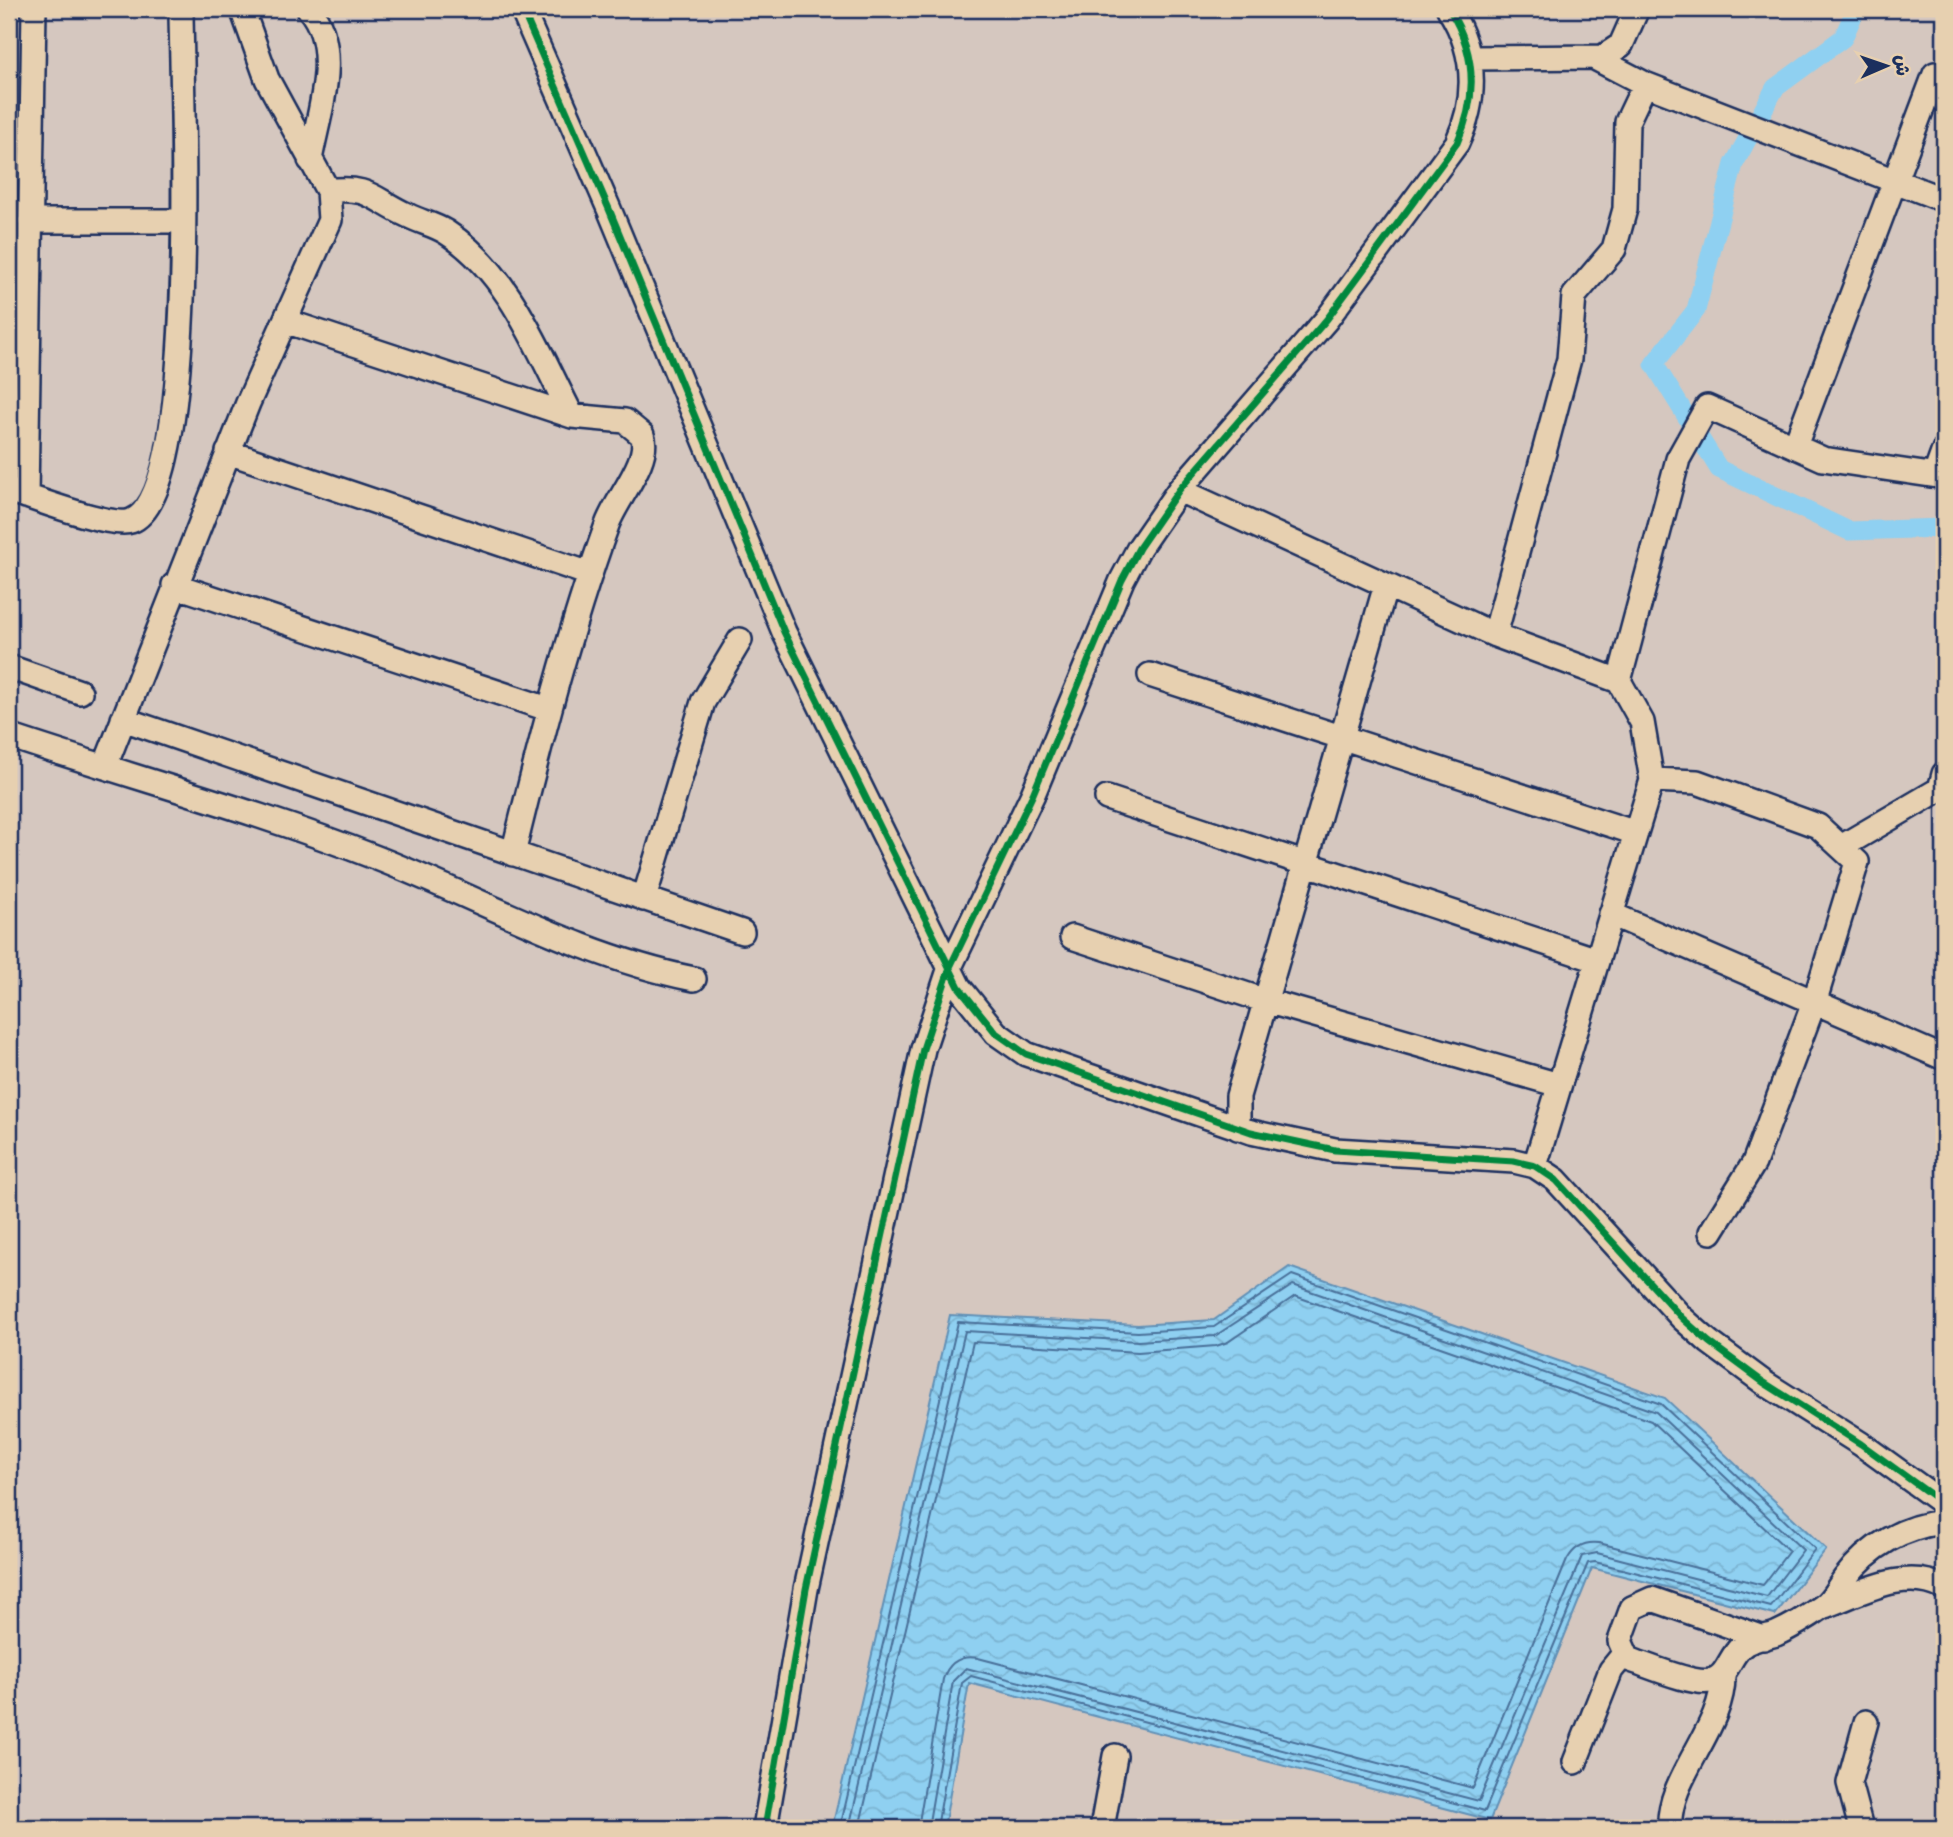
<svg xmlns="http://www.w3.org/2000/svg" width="1953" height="1837" viewBox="0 0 1953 1837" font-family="Mali,'Playpen Sans Arabic',sans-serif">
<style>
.water{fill:url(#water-waves);stroke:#6190b6;stroke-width:2}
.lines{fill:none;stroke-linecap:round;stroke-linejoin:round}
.shore{stroke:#496f99;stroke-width:2}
.canal{stroke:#8fd0f1;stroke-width:19}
.minor-casing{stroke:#1b2f5e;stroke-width:28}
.minor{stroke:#e7d0b0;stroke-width:23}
.cycleway-casing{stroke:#e7d0b0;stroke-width:11}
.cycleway{stroke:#00873e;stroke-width:7}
</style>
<defs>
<pattern id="water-waves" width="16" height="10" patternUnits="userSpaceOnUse" patternTransform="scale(1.75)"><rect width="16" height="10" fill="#8fd0f1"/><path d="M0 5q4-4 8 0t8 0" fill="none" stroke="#7bb3d1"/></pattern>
</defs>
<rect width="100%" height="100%" fill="#d5c7bf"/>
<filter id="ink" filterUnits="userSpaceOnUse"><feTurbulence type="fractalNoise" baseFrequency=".0143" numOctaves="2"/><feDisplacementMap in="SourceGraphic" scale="14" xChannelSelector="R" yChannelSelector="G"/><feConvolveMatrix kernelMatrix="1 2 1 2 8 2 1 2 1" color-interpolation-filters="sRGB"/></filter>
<g filter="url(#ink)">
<path class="water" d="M 1289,1267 L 1665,1398 L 1826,1549 L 1775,1615 L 1592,1568 L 1490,1820 L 969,1683 L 944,1828 L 832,1828 L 950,1315 L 1138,1325 L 1214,1320 Z"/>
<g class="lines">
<path class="shore" d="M 840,1828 L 958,1322 L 1138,1332 L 1214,1327 L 1292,1275 L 1661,1404 L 1815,1549 L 1771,1607 L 1595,1562 L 1588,1563 L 1485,1811 L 971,1676 L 962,1683 L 937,1828
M 849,1828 L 965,1331 L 1138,1341 L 1215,1336 L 1293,1285 L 1656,1412 L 1803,1550 L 1767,1597 L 1597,1553 L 1582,1556 L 1479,1801 L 966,1668 L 953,1681 L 928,1828
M 859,1828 L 973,1342 L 1138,1352 L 1216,1346 L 1228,1342 L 1295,1296 L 1651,1421 L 1789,1551 L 1763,1585 L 1599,1543 C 1584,1541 1574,1547 1567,1560 L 1473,1788 L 978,1658 C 961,1655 949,1662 943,1679 L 918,1828"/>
<path class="canal" d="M 1856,9 L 1843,38 L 1775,88 L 1734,164 L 1696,310 L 1654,364 L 1719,469 L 1849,531 L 1944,528"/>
<g class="minor-casing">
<path id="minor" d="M 309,9 C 343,49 318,114 310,160
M 522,9 L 609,209 L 784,632 L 959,987 L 996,1033 L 1026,1054 L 1251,1132 L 1335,1150 L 1514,1161 L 1535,1166 L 1556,1180 L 1682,1318 L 1709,1342 L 1763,1382 L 1861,1444 L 1944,1504
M 1470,58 L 1603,57 L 1621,45 L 1637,9
M 1597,59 L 1645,84 L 1944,200
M 328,191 C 369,185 374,200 407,215 C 420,222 433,224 446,232 C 510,273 538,351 572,416
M 30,221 L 182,221
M 285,321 L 572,416 L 625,421 L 642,435 C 652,459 616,499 607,525 C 568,633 540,743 513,854
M 1795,446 L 1935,74
M 228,452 L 590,574
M 1935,475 L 1944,450
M 9,490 C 33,498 111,528 131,521 C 202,496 181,85 181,9
M 1179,490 L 1495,635 L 1619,681 L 1678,459 L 1707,407 L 1823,459 L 1944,477
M 26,496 L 34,9
M 174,585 L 548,709
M 1495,635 L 1569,359 L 1574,296 L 1614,249 L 1625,209 L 1627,122 L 1645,84
M 9,667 L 80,692
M 1150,675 L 1636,833
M 123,719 L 742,932
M 9,736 C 131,777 257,811 377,858 C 484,900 580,956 694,979
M 105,766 L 248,403 L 330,220 L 328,191 L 267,79 L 242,9
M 1652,780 L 1697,782 L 1818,826 L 1857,862 L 1815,1000 L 1754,1163 L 1711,1232
M 1107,798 L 1597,960
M 1841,847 L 1940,789 L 1944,774
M 644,899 L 703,702 L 740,640
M 1611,914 L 1944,1058
M 1072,937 L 1266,1001 L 1559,1085
M 1238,1128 L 1238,1096 L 1386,585
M 1535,1166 L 1652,780 L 1642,722 L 1619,681
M 1825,1606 C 1863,1592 1906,1567 1944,1588
M 1764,1638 L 1652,1599 L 1632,1608 L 1620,1641 L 1628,1659 C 1647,1665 1692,1685 1710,1681 C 1727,1678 1729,1657 1741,1647 C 1751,1638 1764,1638 1776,1634 C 1791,1627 1808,1617 1822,1607 C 1832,1601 1838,1587 1845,1578 C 1869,1546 1904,1526 1944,1522
M 1575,1762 L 1611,1670 L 1624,1654
M 765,1828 L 806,1589 L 923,1049 L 950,967 L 1033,794 L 1122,580 L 1139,548 L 1179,490 L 1327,319 L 1457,143 C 1478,97 1476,52 1449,9
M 1102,1828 L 1115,1756
M 1670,1828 C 1666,1778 1725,1728 1723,1674
M 1861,1828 L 1849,1783 L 1866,1722"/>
</g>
<use href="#minor" class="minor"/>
<g class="cycleway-casing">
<path id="cycleway" d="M 522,9 L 609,209 L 784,632 L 959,987 L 996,1033 L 1026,1054 L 1251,1132 L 1335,1150 L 1514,1161 L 1535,1166 L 1556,1180 L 1682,1318 L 1709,1342 L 1763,1382 L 1861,1444 L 1944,1504
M 765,1828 L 806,1589 L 923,1049 L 950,967 L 1033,794 L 1122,580 L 1139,548 L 1179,490 L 1327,319 L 1457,143 C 1478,97 1476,52 1449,9"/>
</g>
<use href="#cycleway" class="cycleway"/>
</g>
</g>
<rect width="1953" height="1837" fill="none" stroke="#e7d0b0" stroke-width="35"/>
<rect x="18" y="18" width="1918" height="1802" fill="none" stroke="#1b2f5e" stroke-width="2.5" filter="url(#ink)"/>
<g transform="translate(1886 66) rotate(88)" stroke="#e7d0b0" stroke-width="5" paint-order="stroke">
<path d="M0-5L12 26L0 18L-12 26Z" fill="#1b2f5e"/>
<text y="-10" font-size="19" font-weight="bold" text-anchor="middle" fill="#1b2f5e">ش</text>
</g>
</svg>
